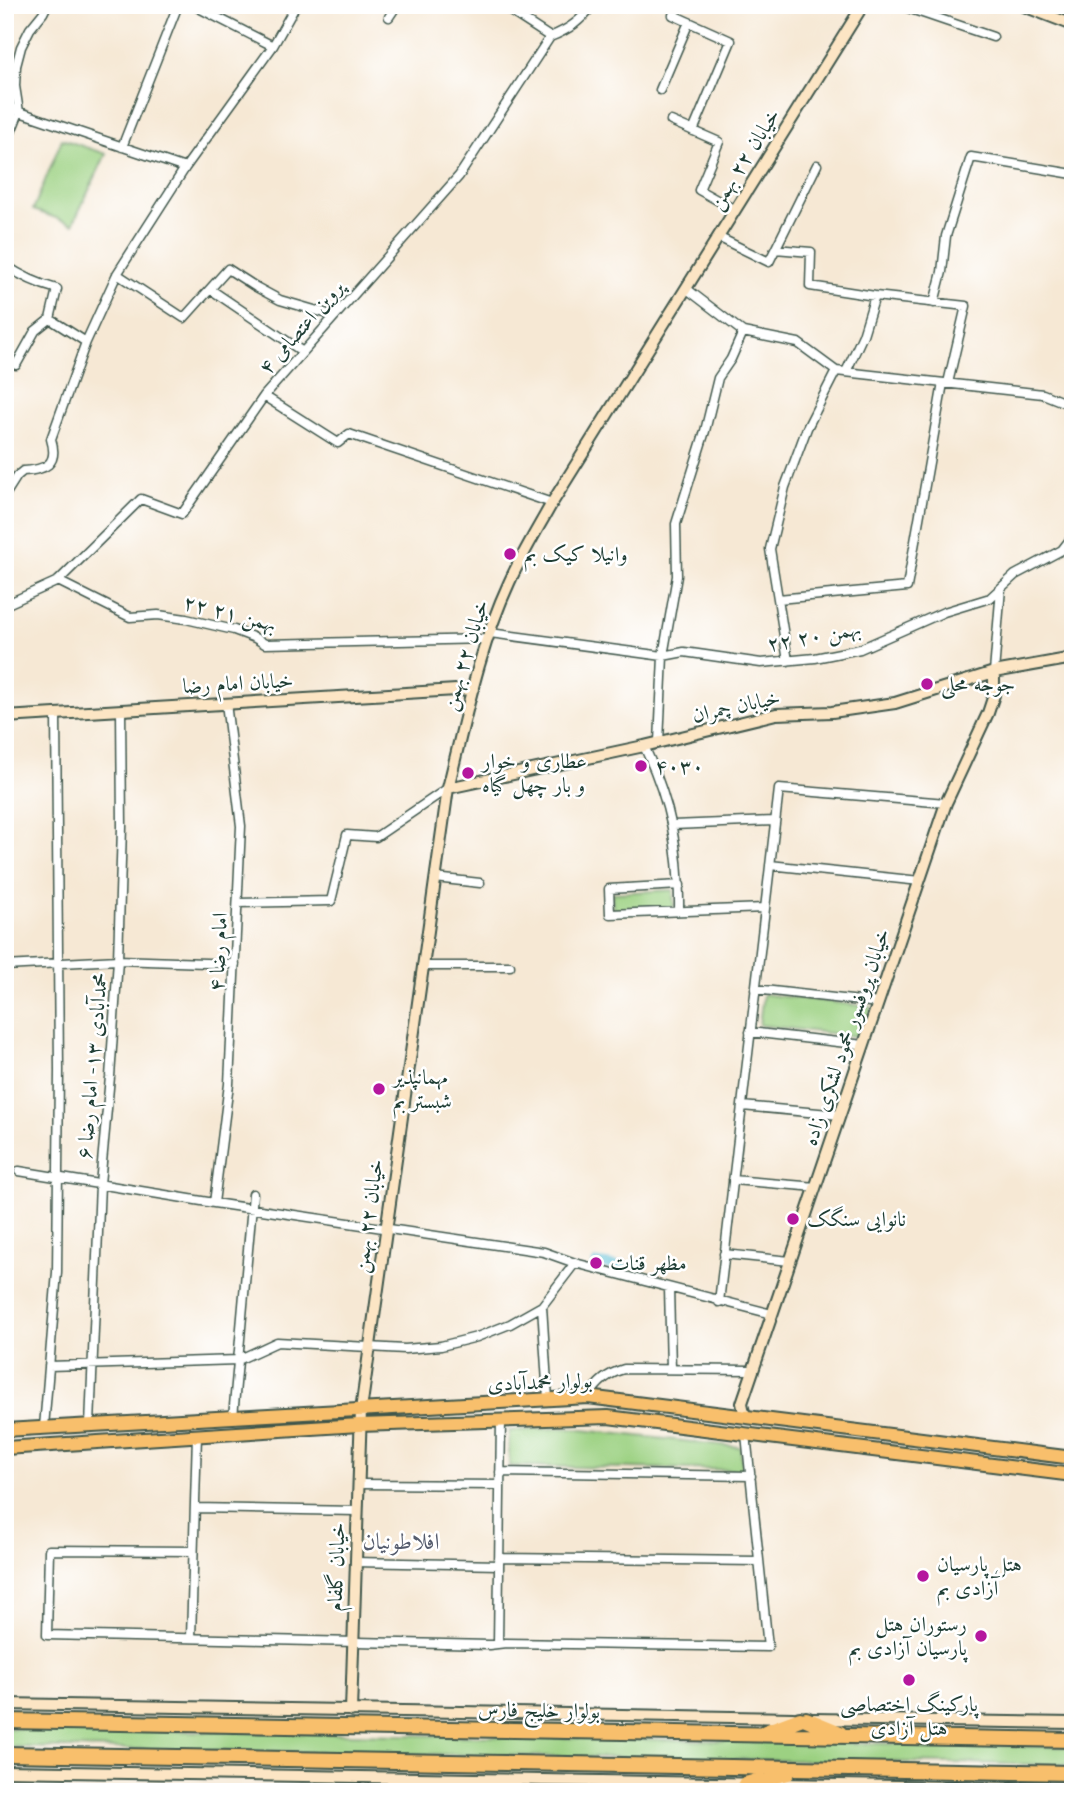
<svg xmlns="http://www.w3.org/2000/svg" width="1078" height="1797" viewBox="0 0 1078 1797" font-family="'Old Standard TT',Amiri,serif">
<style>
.green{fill:#9cd182;stroke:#5e875b;stroke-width:2}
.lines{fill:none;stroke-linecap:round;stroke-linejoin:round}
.canal{stroke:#54bbd2;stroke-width:9}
.street-casing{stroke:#3f574c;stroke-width:11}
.secondary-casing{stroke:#3f574c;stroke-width:14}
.primary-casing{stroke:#3f574c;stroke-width:16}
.highway-casing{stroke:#3f574c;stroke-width:18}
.street{stroke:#fff;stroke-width:8}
.secondary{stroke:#fce5c4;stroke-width:10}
.primary{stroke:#f8bf6c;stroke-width:12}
.highway{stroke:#f8bf6c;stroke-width:14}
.poi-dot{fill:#b5179e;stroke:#fff;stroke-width:2.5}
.labels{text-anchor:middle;stroke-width:5;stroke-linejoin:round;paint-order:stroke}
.street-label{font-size:21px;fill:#1f3d34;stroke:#fff}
.poi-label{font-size:21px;fill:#1f3d34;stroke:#fff;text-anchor:start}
.neighbourhood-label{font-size:23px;fill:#565d6e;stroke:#fff}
</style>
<rect width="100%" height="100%" fill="#fff"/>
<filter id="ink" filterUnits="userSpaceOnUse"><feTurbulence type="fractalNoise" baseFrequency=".0143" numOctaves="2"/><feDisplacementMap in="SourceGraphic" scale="14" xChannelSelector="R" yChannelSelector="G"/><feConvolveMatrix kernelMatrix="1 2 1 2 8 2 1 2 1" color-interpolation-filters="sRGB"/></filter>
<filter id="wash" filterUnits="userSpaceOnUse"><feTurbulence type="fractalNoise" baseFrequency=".00686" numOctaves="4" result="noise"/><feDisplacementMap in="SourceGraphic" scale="28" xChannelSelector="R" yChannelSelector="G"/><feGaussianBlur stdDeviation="1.57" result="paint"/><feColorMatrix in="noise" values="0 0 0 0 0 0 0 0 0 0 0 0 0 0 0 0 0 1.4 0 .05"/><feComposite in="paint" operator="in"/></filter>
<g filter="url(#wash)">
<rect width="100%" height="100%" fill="#f6e8d4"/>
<path class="green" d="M 62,139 L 106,154 L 73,224 L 33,210 Z
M 673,890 L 674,908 L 613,911 L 612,893 Z
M 763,994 L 872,1007 L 862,1037 L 759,1025 Z
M 563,1428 L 740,1447 L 743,1470 L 509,1466 L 509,1431 Z
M 5,1728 L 1073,1747 L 1073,1765 L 5,1747 Z"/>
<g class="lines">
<path class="canal" d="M 596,1263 L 622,1267"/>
</g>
</g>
<g filter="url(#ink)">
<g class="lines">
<g class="street-casing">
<path id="street" d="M 193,5 L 273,46
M 501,5 L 550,37
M 678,5 L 673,15 L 731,41 L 693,131
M 899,5 L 993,37
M 389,17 L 397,5
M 660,90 L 689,22
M 5,107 L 185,168 L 273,46 L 296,5
M 671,121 L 719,142 L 699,190 L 735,210
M 5,147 L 19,112 L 15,86 L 16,66 L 21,47 L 30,29 L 43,13 L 47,5
M 122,147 L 178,5
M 718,237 L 769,262 L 817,165
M 775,249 L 811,252 L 810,286 L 875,296 L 966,306 L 948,383
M 5,265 C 21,276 38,284 57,289 L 50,319 L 86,342 L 51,439 C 59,465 45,470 23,471 L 17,476 L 5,495
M 117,274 L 184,318 L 228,269 L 256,287 L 280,300 L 335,316
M 210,289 L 303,352
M 687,289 L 743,332 L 798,343 L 836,371 L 1043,394 L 1073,406
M 934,303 L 942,272 L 946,236 L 971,157 L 1073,174
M 86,342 L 117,274 L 185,168
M 5,362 L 16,365 L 35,331 L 50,319
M 846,372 L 863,335 L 875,296
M 264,396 L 338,443 L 349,434 L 552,503
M 58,581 L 130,617 L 158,615 L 186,619 L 234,630 L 255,638 L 265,644 L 488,639
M 778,599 L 907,587 L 943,383
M 5,605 L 58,581 L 141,499 L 182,514 L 264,396 L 459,176 L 550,37 C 570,29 580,21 593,5
M 490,633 L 663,656 L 684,652 L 761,663 L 815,658 L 860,649 L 944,612 L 990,598 L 1015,575 L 1062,550 L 1073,536
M 788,661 L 770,549 L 785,487 L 807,428 L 836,371
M 994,672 L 1001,588
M 659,742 L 663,656 L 677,576 L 676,524 L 705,431 L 718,378 L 731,359 L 743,332
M 644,746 C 670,801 680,850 679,911
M 673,825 L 775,821
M 770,865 L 920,881
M 435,878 L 480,883
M 680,885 L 609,889 L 610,914 L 765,908
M 238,903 L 331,901 L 347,835 L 376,837 L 448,788
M 5,966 L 118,960 L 235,964
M 422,966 L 510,966
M 755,989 L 878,1003
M 750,1032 L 864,1045
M 742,1106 L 840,1115
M 19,1171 L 214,1203 L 544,1252 L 575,1263 L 772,1314
M 733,1180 L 816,1187
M 214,1203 L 229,1084 L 241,826 L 226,703
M 724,1254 L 790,1261
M 669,1288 L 671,1369
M 719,1302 L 779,789 L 946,803
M 542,1306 L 548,1399
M 49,1366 L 238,1360 L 277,1342 L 405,1349 L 441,1346 L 477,1337 L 510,1324 L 542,1306 L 575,1263
M 588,1397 C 598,1382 607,1374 624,1369 L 753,1370
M 233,1417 L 253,1194
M 90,1425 L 100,1184 L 110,1077 L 118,960 L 122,827 L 121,710
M 44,1427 L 57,1272 L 59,1070 L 56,714
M 500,1472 L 751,1476
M 358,1484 L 500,1485
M 195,1508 L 357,1511
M 193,1551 L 49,1550 L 47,1635 L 489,1645 L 506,1643 L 768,1647 L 746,1434
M 499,1558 L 759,1561
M 355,1562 L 499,1565
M 191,1638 L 197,1435
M 498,1644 L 501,1420"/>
</g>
<g class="secondary-casing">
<path id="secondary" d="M 1021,5 L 1073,25
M 5,717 L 473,689
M 448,788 L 644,746 L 776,714 L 832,712 L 895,703 L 994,672 L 1073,658
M 745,1417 L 742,1403 L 946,803 L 988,713 L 994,695 L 994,672
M 5,1704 L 793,1718
M 351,1711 L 361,1410 L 448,788 C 465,720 479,648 509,583 C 521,556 537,530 552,503 L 863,5
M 813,1719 L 1073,1723
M 5,1771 L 1073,1789"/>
</g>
<g class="primary-casing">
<path id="primary" d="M 5,1430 L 588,1397 L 1073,1458
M 5,1448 L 359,1425 L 608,1417 L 1073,1475"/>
</g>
<g class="highway-casing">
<path id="highway" d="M 806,1719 L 840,1733
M 5,1721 L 1073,1740
M 765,1732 L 800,1719
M 5,1754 L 1073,1773
M 745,1784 L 788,1773"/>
</g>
<use href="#street" class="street"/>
<use href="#secondary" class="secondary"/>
<use href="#primary" class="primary"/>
<use href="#highway" class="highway"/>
</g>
</g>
<g class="poi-dot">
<circle cx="510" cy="554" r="7"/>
<circle cx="927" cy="684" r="7"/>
<circle cx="641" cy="766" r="7"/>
<circle cx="468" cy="773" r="7"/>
<circle cx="379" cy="1089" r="7"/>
<circle cx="793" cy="1219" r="7"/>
<circle cx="596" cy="1263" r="7"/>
<circle cx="923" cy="1576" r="7"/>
<circle cx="981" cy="1636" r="7"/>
<circle cx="909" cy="1680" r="7"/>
</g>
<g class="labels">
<g class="street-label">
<text transform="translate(744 159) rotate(-58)" y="7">خیابان ۲۲ بهمن</text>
<text transform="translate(301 327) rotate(-49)" y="7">پروین اعتصامی ۴</text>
<text transform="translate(230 613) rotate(14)" y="7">۲۲ بهمن ۲۱</text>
<text transform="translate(814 636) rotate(-10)" y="7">۲۲ بهمن ۲۰</text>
<text transform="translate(465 655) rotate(-73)" y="7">خیابان ۲۲ بهمن</text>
<text transform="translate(238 683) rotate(-3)" y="7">خیابان امام رضا</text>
<text transform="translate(736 706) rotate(-12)" y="7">خیابان چمران</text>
<text transform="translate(218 952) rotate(-87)" y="7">امام رضا ۴</text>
<text transform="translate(846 1037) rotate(-71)" y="7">خیابان پروفسور محمود لشکری زاده</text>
<text transform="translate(92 1066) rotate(-85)" y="7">محمدآبادی ۱۳- امام رضا ۶</text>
<text transform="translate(368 1216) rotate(-82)" y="7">خیابان ۲۲ بهمن</text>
<text transform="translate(540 1382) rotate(-2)" y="7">بولوار محمدآبادی</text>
<text transform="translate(336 1567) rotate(-88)" y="7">خیابان گلفام</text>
<text transform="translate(539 1710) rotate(1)" y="7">بولوار خلیج فارس</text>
</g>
<g class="poi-label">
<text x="524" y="561">وانیلا کیک بم</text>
<text x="941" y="691">جوجه محلی</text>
<text x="482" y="768">عطاری و خوار<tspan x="482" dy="24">و بار چهل گیاه</tspan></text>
<text x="655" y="773">۴۰۳۰</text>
<text x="393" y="1084">مهمانپذیر<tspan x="393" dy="24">شبستر بم</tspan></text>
<text x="807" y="1226">نانوایی سنگک</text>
<text x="610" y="1270">مظهر قنات</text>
<text x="937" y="1571">هتل پارسیان<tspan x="937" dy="24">آزادی بم</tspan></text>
<text x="967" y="1631" text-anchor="end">رستوران هتل<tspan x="967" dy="24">پارسیان آزادی بم</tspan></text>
<text x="909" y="1711" text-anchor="middle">پارکینگ اختصاصی<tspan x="909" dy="24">هتل آزادی</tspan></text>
</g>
<g class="neighbourhood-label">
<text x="401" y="1549">افلاطونیان</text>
</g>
</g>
<rect width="1078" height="1797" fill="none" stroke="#fff" stroke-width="28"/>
</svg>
